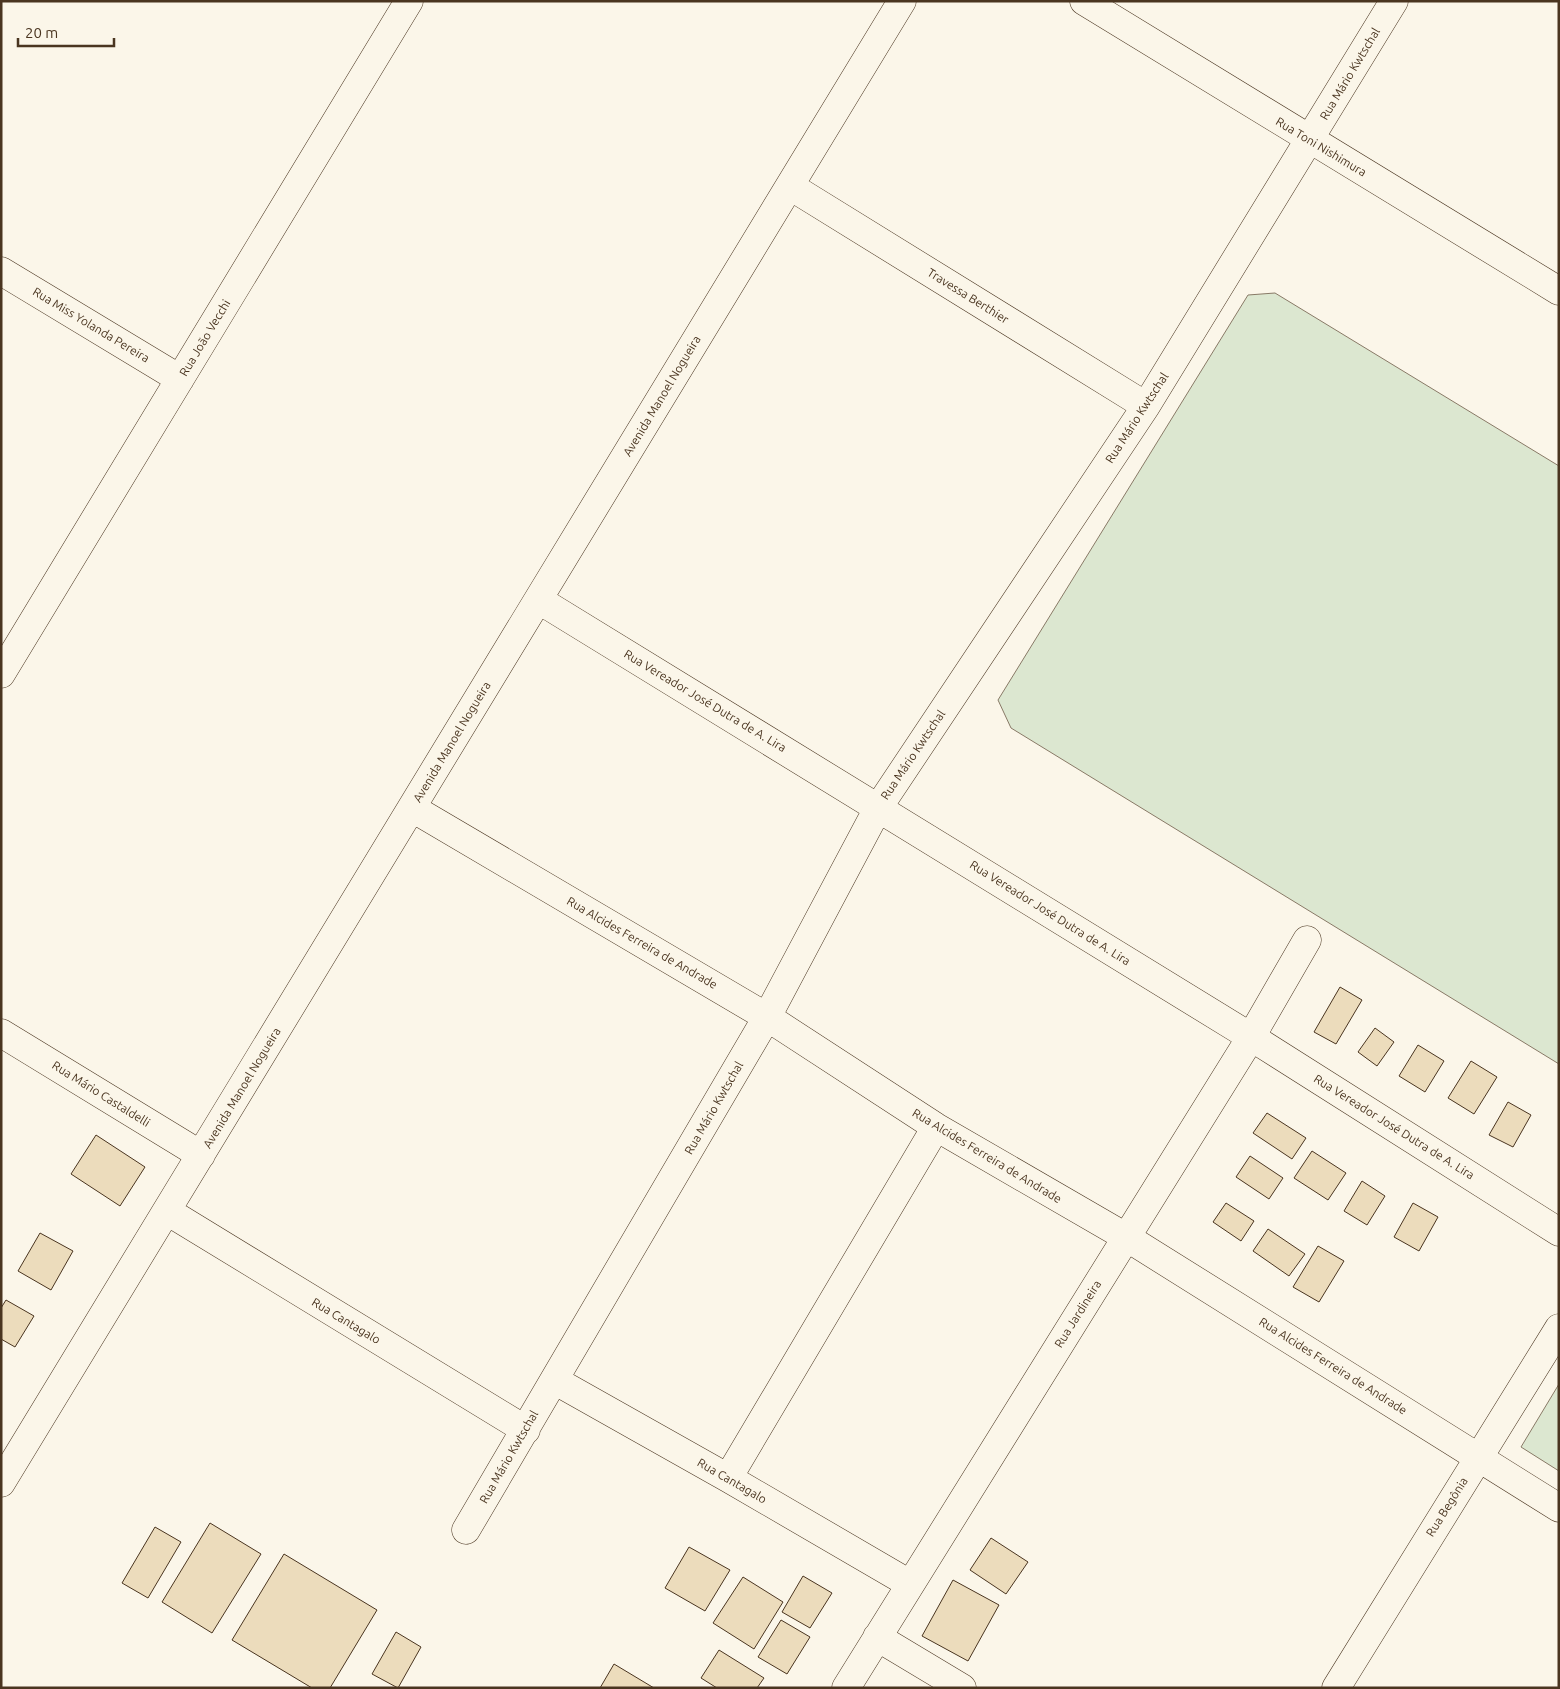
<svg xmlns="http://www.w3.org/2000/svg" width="1560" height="1689" viewBox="0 0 1560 1689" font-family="Ubuntu,sans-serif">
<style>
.green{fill:#dce7d0;stroke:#887966}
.building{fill:#ecdcbc;stroke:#4a3520}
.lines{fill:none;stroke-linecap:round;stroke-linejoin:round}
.minor-casing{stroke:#4a3520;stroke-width:29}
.minor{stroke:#fbf6e9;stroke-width:28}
.labels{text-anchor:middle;stroke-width:4;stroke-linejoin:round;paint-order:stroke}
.street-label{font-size:12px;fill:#4a3520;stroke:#fbf6e9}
</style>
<rect width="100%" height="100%" fill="#fbf6e9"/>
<path class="green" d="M 1275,293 L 1559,466 L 1559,1064 L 1011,728 L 998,700 L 1248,295 Z
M 1559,1384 L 1559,1471 L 1521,1447 Z"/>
<path class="building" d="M 1340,987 L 1362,1000 L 1336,1044 L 1314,1032 Z
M 1375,1028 L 1394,1042 L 1377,1066 L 1358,1052 Z
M 1418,1045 L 1444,1061 L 1425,1092 L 1399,1076 Z
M 1471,1061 L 1497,1077 L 1474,1114 L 1448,1098 Z
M 1508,1102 L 1531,1115 L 1513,1147 L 1489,1135 Z
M 1267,1113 L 1306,1138 L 1292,1159 L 1253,1133 Z
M 96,1135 L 145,1167 L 120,1206 L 71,1174 Z
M 1312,1151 L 1346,1173 L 1328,1200 L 1294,1178 Z
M 1250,1156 L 1283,1178 L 1269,1199 L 1236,1177 Z
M 1362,1181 L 1385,1196 L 1367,1225 L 1344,1211 Z
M 1226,1203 L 1254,1221 L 1241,1241 L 1213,1222 Z
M 1413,1203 L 1438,1217 L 1419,1251 L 1394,1237 Z
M 1268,1229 L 1305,1254 L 1289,1276 L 1253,1251 Z
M 40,1233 L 73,1251 L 51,1290 L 18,1271 Z
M 1318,1246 L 1344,1261 L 1319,1302 L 1293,1287 Z
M 6,1300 L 34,1316 L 15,1347 L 1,1339 L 1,1308 Z
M 210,1523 L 261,1554 L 212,1633 L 162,1602 Z
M 155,1527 L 181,1542 L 148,1598 L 122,1583 Z
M 991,1538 L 1028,1562 L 1006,1594 L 970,1570 Z
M 689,1547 L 730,1570 L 705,1611 L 665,1588 Z
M 284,1554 L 377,1610 L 330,1688 L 312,1688 L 232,1640 Z
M 803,1576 L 832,1593 L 810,1628 L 782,1612 Z
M 743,1577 L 783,1602 L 754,1649 L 713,1623 Z
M 953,1580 L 999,1605 L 968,1661 L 922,1636 Z
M 781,1620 L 810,1637 L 787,1674 L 758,1657 Z
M 396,1632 L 421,1647 L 398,1688 L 372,1674 Z
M 719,1650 L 764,1678 L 757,1688 L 717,1688 L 701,1678 Z
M 614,1664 L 654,1688 L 600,1688 Z"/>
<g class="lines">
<g class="minor-casing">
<path id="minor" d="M 1084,1 L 1559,291
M 790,186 L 1146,406
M 1,271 L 180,379
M 539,600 L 1251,1037 L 1559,1232
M 1,674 L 409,1
M 412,808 L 767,1017 L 936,1127 L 1126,1237 L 1559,1508
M 1,1033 L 201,1155
M 167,1211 L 526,1430
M 554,1380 L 728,1478 L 910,1584
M 728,1478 L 936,1127
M 1,1483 L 902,1
M 466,1530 L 767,1017 L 878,808 L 1146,406 L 1394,1
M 877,1637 L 962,1688
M 846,1688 L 1251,1037 L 1307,940
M 1336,1688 L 1559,1328"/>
</g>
<use href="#minor" class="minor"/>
</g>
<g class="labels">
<g class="street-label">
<text transform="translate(1350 74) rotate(-59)" y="4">Rua Mário Kwtschal</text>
<text transform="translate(1321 147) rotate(31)" y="4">Rua Toni Nishimura</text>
<text transform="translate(968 296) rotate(32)" y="4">Travessa Berthier</text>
<text transform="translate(91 325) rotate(31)" y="4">Rua Miss Yolanda Pereira</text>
<text transform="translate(205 338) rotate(-59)" y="4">Rua João Vecchi</text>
<text transform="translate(662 396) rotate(-59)" y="4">Avenida Manoel Nogueira</text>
<text transform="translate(1137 418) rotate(-57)" y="4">Rua Mário Kwtschal</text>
<text transform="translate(705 701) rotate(31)" y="4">Rua Vereador José Dutra de A. Lira</text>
<text transform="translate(452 742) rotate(-59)" y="4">Avenida Manoel Nogueira</text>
<text transform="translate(913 755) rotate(-56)" y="4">Rua Mário Kwtschal</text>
<text transform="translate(1050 913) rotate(32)" y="4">Rua Vereador José Dutra de A. Lira</text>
<text transform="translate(642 943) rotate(30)" y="4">Rua Alcides Ferreira de Andrade</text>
<text transform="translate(242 1088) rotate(-59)" y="4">Avenida Manoel Nogueira</text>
<text transform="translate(101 1094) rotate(32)" y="4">Rua Mário Castaldelli</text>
<text transform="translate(714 1108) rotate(-60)" y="4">Rua Mário Kwtschal</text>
<text transform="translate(1394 1127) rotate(32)" y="4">Rua Vereador José Dutra de A. Lira</text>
<text transform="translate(987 1156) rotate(31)" y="4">Rua Alcides Ferreira de Andrade</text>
<text transform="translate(1078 1314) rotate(-58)" y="4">Rua Jardineira</text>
<text transform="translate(346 1321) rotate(31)" y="4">Rua Cantagalo</text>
<text transform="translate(1333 1366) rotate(32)" y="4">Rua Alcides Ferreira de Andrade</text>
<text transform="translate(509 1457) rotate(-60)" y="4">Rua Mário Kwtschal</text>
<text transform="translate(732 1481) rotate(30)" y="4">Rua Cantagalo</text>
<text transform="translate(1447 1507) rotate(-58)" y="4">Rua Begônia</text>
</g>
</g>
<rect width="1560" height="1689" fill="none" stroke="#4a3520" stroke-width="5"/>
<path d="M18 38v8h96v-8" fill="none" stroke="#4a3520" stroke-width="2.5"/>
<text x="25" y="38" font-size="15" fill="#4a3520" stroke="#fbf6e9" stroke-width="4" paint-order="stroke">20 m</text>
</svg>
